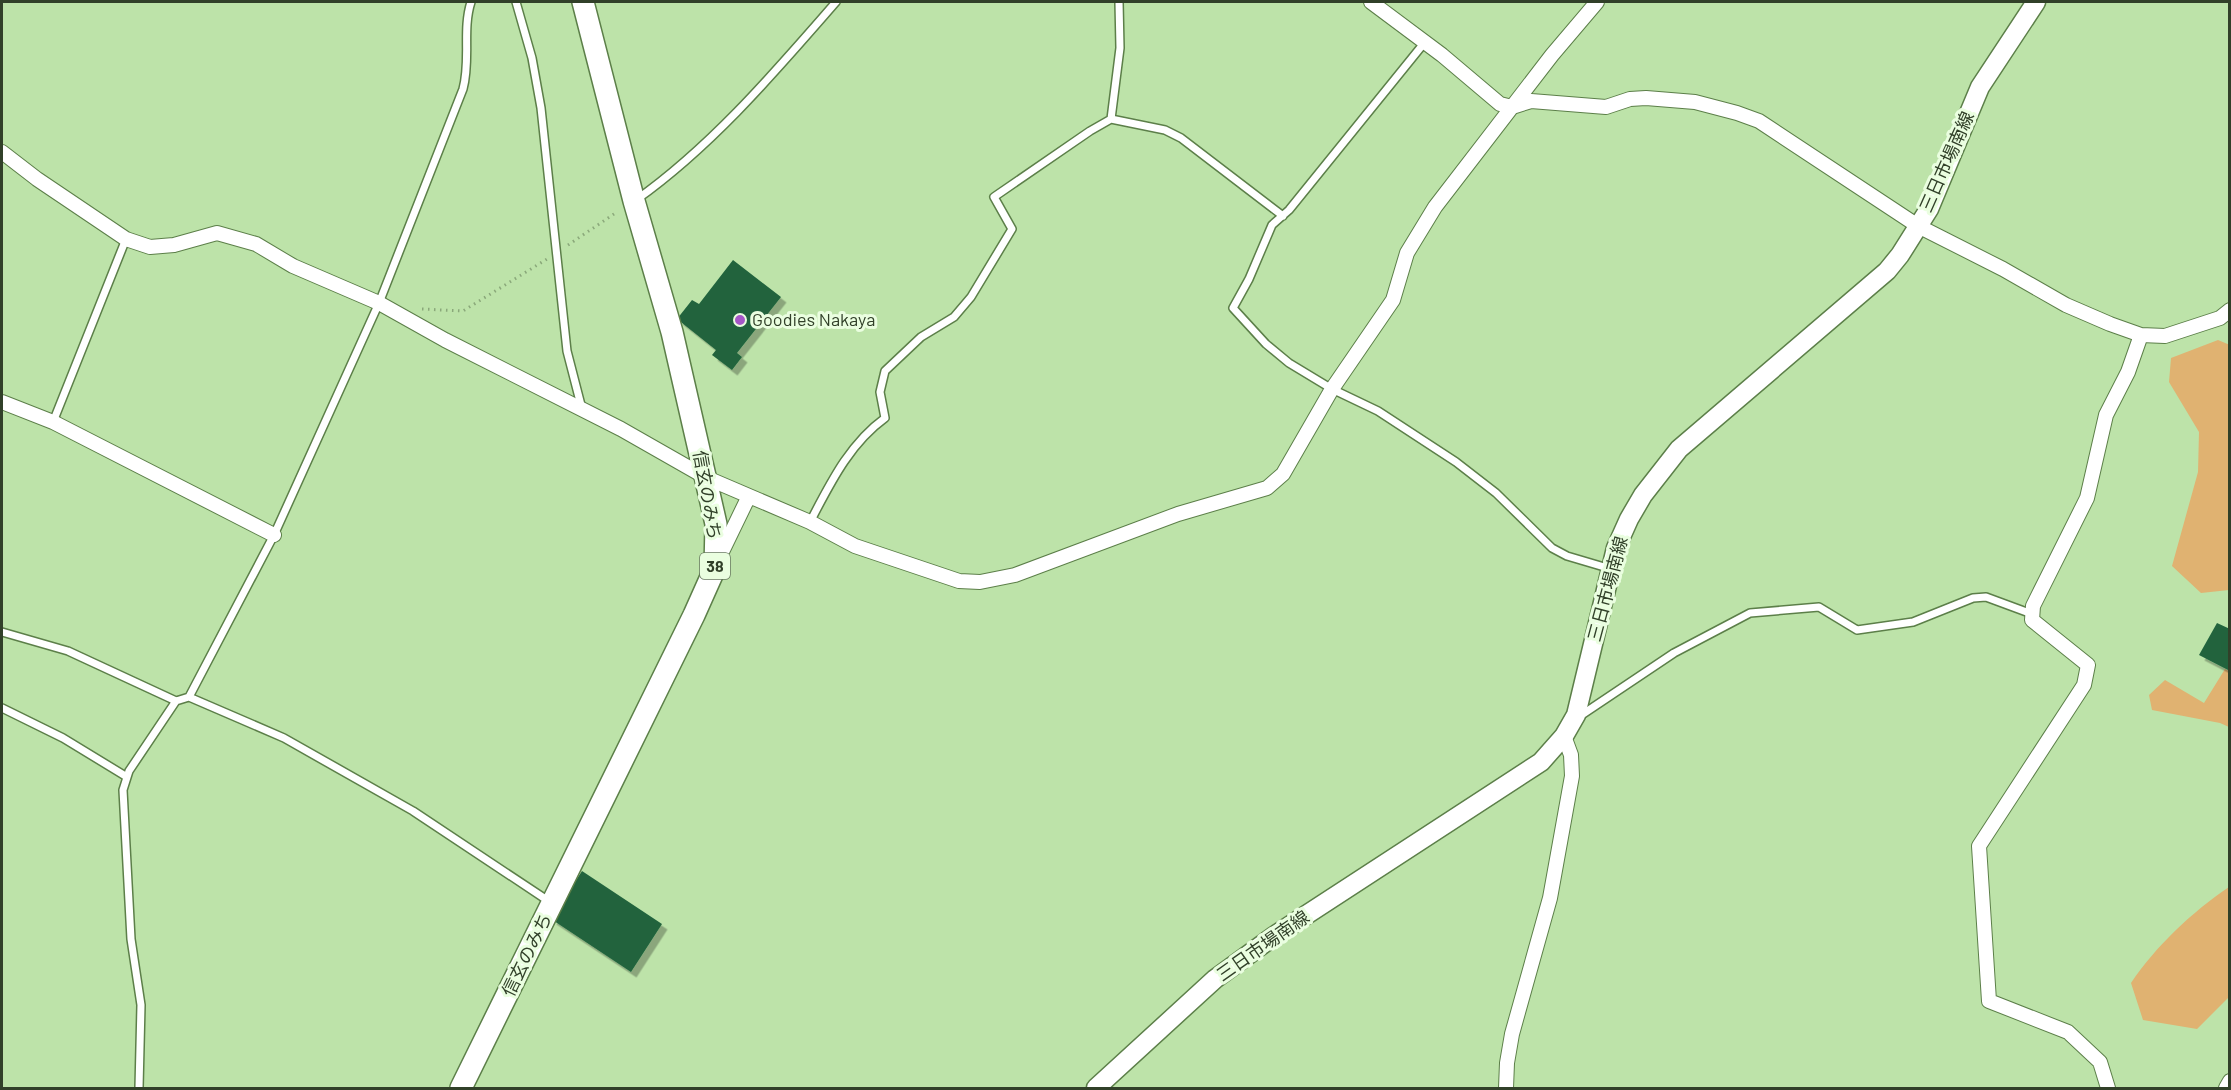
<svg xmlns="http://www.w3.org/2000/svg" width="2231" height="1090" viewBox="0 0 2231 1090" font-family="Barlow,'Noto Sans JP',sans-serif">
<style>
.green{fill:#e0b271}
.building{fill:#21643e;filter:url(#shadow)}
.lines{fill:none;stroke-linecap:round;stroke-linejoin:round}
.service-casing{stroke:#5c7f49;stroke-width:10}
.minor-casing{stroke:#5c7f49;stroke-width:16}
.secondary-casing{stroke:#5c7f49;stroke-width:21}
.primary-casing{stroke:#5c7f49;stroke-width:24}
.path{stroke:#8aa87a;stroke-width:3;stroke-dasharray:1.5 4.5;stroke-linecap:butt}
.service{stroke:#fff;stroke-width:7}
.minor{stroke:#fff;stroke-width:14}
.secondary{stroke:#fff;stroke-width:18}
.primary{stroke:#fff;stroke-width:21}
.poi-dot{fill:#a656c7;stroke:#eafee0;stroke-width:2}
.labels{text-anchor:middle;stroke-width:6;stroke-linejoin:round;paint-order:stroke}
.shield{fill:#eafee0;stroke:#687960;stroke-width:1.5}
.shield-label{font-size:16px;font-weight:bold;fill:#314029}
.street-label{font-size:18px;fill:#314029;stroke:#eafee0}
.poi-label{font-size:18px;fill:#314029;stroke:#eafee0;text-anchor:start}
</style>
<defs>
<filter id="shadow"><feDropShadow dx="5.5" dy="5.5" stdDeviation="0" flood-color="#0004"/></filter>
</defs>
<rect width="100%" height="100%" fill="#bde3a9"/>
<path class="green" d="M 2218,340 L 2230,345 L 2229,590 L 2201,593 L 2172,566 L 2198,472 L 2199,432 L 2169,382 L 2171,358 Z
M 2225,669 L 2229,671 L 2229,727 L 2220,723 L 2152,710 L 2149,695 L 2165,680 L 2204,703 Z
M 2229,887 L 2229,997 L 2197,1029 L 2143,1020 L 2131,983 C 2156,946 2192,912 2229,887 Z"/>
<path class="building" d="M 733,260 L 781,297 L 737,353 L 742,357 L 732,370 L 712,355 L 716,350 L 677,319 L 692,300 L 699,304 Z
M 2217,623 L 2230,629 L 2230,671 L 2199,655 Z
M 582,871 L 662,924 L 631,972 L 551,919 Z"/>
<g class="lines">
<g class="service-casing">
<path id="service" d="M 516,2 L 532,58 L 541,108 L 567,351 L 582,409
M 1425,42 L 1289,210 L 1272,225 L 1249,279 L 1233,308 L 1266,344 L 1289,363 L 1332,389 L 1378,411 L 1456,462 L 1496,493 L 1552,548 L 1567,556 L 1611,569
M 1111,119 L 1165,130 L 1181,138 L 1283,216
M 636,200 C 712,146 775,72 836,2
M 53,422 L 126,239
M 810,522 C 830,484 849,444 885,418 L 880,392 L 885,371 L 921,337 L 954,317 L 971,297 L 1012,229 L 994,197 L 1090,131 L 1111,119 L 1120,48 L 1119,2
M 2,632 L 68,651 L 176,701
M 189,697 L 274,535 L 379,303 L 463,89 C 471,60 462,30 471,2
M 2,708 L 63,738 L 127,777
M 1577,714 L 1583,714 L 1674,653 L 1750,613 L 1819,607 L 1857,630 L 1913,622 L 1973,598 L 1986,597 L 2032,614
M 139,1088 L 141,1005 L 131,939 L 123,790 L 129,771 L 176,701 L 189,697 L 284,738 L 413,811 L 550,902"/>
</g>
<g class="minor-casing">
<path id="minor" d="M 1371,2 L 1442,55 L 1500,104 L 1512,107 L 1531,101 L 1606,107 L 1630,99 L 1646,98 L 1695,102 L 1737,113 L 1759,121 L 1918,226 L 2003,269 L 2066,305 L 2110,324 L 2141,335 L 2165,336 L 2220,318 L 2230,310
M 2,152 L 37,179 L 126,239 L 150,247 L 174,245 L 217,233 L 256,244 L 293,266 L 379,303 L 445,340 L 621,429 L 707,478 L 810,522 L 855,546 L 959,581 L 980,582 L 1015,575 L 1178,514 L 1267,488 L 1283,474 L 1332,389 L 1393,300 L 1407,253 L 1435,207 L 1552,55 L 1597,2
M 2,402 L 53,422 L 274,535
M 718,560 L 748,498
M 1506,1088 L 1507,1063 L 1512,1034 L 1550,898 L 1572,776 L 1571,755 L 1564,736
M 2108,1088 L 2100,1062 L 2068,1032 L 1989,1001 L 1979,846 L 2084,685 L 2088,665 L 2032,620 L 2033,606 L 2087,498 L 2106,415 L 2128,372 L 2141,335
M 2226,1088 L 2230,1081"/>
</g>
<g class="secondary-casing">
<path id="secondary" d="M 1096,1088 L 1215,979 L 1274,936 L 1541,762 L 1564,736 L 1576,715 L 1616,548 L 1629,519 L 1643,495 L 1679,449 L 1887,271 L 1900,255 L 1929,209 L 1980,87 L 2036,2"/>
</g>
<g class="primary-casing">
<path id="primary" d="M 461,1088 L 694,615 L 715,568 L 716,524 L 672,332 L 634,201 L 583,2"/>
</g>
<path class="path" d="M 568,245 L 617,212
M 422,309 L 463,311 L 547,259"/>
<use href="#service" class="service"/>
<use href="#minor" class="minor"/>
<use href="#secondary" class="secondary"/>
<use href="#primary" class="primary"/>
</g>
<circle class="poi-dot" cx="740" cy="320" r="6"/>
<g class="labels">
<rect class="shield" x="700" y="553" width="30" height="26" rx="4.5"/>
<g class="shield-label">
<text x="715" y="572">38</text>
</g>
<g class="street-label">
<text transform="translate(1947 162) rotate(-66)" y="6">三日市場南線</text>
<text transform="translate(707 495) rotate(80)" y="6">信玄のみち</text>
<text transform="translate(1608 589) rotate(-75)" y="6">三日市場南線</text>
<text transform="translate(1263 946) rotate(-35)" y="6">三日市場南線</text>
<text transform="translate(527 955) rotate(-64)" y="6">信玄のみち</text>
</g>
<g class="poi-label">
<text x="752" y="326">Goodies Nakaya</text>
</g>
</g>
<rect width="2231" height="1090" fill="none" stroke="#314029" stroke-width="6"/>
</svg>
